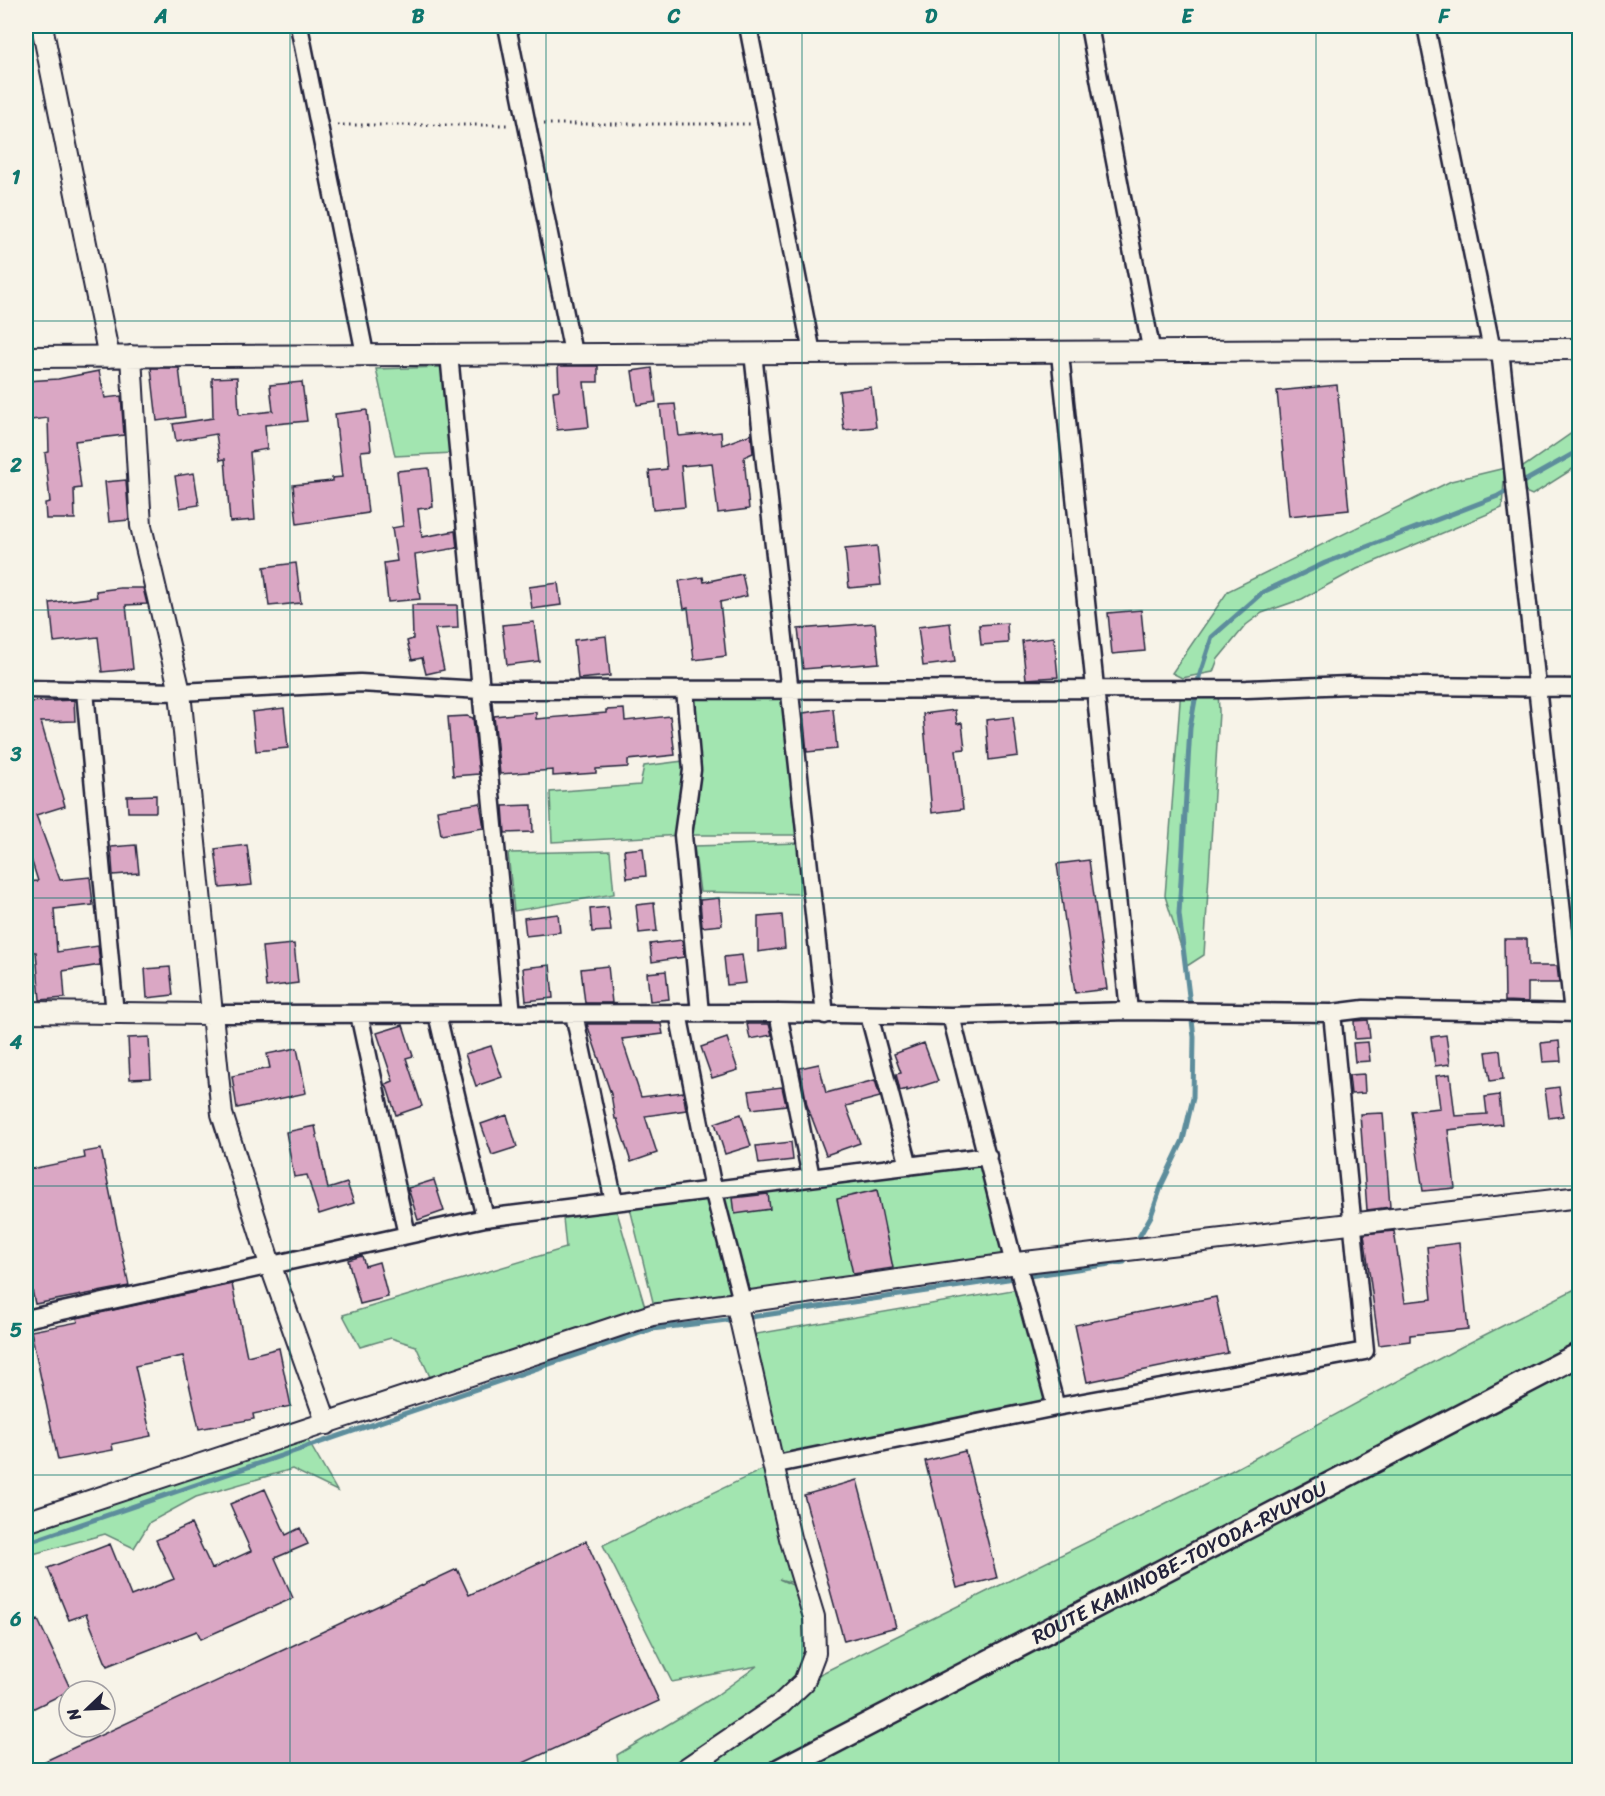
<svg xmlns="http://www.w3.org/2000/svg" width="1605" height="1796" viewBox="0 0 1605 1796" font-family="Sriracha,sans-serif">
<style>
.green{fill:#a2e5b0;stroke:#628476;stroke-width:1.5}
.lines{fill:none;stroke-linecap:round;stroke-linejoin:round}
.stream{stroke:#5d8d9c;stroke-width:5}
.building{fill:#daa7c4;stroke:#22223b;stroke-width:1.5}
.minor-casing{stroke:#22223b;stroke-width:21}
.tertiary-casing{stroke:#22223b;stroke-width:24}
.secondary-casing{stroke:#22223b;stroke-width:27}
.path{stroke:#22223b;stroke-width:3;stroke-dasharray:1.5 4.5;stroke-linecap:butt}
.minor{stroke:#f7f3e8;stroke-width:16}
.tertiary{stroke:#f7f3e8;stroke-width:20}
.secondary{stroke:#f7f3e8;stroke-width:22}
.grid{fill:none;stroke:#0f766e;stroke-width:1.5;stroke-opacity:0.55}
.labels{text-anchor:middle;stroke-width:4.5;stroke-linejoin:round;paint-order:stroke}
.street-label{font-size:20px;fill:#22223b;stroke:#f7f3e8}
.neatline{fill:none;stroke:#0f766e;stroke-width:2}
.grid-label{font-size:20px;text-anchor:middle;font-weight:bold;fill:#0f766e}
</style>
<rect width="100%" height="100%" fill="#f7f3e8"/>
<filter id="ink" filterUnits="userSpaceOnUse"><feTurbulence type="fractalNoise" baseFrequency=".0167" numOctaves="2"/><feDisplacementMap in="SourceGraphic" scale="12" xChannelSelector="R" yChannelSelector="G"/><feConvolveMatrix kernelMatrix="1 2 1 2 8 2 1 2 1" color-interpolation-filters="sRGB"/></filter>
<g filter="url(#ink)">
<path class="green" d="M 443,367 L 453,453 L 395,456 L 376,369 Z
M 1579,428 L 1579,465 L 1532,495 L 1523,491 L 1513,474 Z
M 1505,468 L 1502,508 L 1357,569 L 1302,599 L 1262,613 L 1246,625 L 1218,659 L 1213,672 L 1182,678 L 1172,673 L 1228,591 L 1451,481 Z
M 1181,689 L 1218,689 L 1219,712 L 1204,955 L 1187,966 L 1165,896 Z
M 685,690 L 784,690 L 797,835 L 683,835 L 552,842 L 550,792 L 640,785 L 644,766 L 691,760 Z
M 800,843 L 805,894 L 700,892 L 694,846 Z
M 610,851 L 614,894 L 514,911 L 508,853 Z
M 988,1156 L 1010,1264 L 654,1306 L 628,1200 Z
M 614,1202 L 645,1307 L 431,1379 L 416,1346 L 391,1338 L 360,1347 L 343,1315 L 566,1248 L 562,1208 Z
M 1579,1287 L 1579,1770 L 619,1770 L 617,1755 L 714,1697 L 757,1666 L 672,1682 L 603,1545 L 772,1465 L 805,1586 L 779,1579 L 806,1591 L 815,1653 L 804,1682 L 1231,1471 L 1461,1347 Z
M 1018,1289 L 1049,1408 L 771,1459 L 751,1335 Z
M 303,1432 L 337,1491 L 292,1469 L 196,1497 L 150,1522 L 134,1548 L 105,1534 L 26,1556 L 26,1522 Z"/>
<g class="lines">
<path class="stream" d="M 1135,1244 L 1151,1216 L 1162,1184 L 1183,1140 L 1193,1098 L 1194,1037 L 1179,914 L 1190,728 L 1199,677 L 1212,637 L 1263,592 L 1325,563 L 1498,496 L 1580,450
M 744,1318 L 1124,1262 L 1129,1255
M 26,1543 L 652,1329 L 735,1319"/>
</g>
<path class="building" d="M 558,366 L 598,366 L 598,382 L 584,382 L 589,427 L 557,430 L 553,391 L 559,390 Z
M 151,368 L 179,368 L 185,417 L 157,421 Z
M 652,368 L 656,402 L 637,405 L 632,371 Z
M 99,371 L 105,398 L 121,396 L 124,435 L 75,441 L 81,488 L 74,489 L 75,519 L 46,519 L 45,503 L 50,502 L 45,453 L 49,452 L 48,418 L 31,420 L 26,381 L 58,379 Z
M 237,377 L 239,415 L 273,411 L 270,385 L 302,382 L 307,421 L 265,425 L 267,449 L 250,452 L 255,520 L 230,522 L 225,459 L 220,460 L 216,434 L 176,441 L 173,424 L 213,418 L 212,378 Z
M 1337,385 L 1349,510 L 1289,516 L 1277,391 Z
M 871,387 L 876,427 L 844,430 L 839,391 Z
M 675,404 L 679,436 L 721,432 L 722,445 L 751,434 L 753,453 L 744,457 L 749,509 L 718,513 L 712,463 L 681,466 L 685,507 L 653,510 L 649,471 L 667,469 L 660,405 Z
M 367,410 L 371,450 L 361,451 L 368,513 L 297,524 L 293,485 L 332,481 L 332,478 L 342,477 L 335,414 Z
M 429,468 L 433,507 L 418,509 L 422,537 L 455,531 L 457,548 L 415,555 L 420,599 L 388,602 L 384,563 L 397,561 L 392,528 L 403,526 L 397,471 Z
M 194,473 L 199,505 L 180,508 L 175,476 Z
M 126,480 L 129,520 L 109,522 L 105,482 Z
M 877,546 L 881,585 L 849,588 L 845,549 Z
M 296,563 L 301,603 L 269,606 L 264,567 Z
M 742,574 L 747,596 L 720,602 L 726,656 L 694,660 L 688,608 L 684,609 L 679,581 L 703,577 L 704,582 Z
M 558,583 L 561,605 L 532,609 L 529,587 Z
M 120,588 L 143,588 L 147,604 L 126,605 L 133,669 L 102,672 L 98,637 L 54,642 L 50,603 L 97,597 L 96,591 Z
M 412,605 L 457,605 L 458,628 L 435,629 L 444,670 L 426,674 L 422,658 L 412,660 L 407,641 L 413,639 Z
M 1141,610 L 1145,651 L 1112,654 L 1108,613 Z
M 534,622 L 539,661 L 507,665 L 502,625 Z
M 875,623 L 879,663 L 803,669 L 798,629 Z
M 950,623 L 955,662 L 923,666 L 918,627 Z
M 1007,623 L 1008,643 L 981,645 L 979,625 Z
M 606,636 L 610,676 L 578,679 L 574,640 Z
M 1054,637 L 1058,677 L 1026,679 L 1022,641 Z
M 74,700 L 75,721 L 41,722 L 65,806 L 36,815 L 60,880 L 90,877 L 93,905 L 54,909 L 57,952 L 98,946 L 100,965 L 63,971 L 65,998 L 40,1000 L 36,952 L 32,952 L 26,897 L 26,882 L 38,881 L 26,843 L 26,702 Z
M 284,708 L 288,748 L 256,751 L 252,712 Z
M 624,709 L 625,721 L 670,716 L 675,755 L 628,760 L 628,767 L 596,769 L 596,773 L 553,776 L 553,770 L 500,774 L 494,716 L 536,712 L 536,719 L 606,713 L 606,710 Z
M 833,709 L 837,749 L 807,752 L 803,713 Z
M 955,710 L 957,724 L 962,723 L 965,749 L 956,750 L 963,809 L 932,813 L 923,714 Z
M 467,716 L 473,718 L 479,774 L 453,776 L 448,717 Z
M 1013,717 L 1018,756 L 989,760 L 986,720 Z
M 156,795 L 156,812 L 128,812 L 127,796 Z
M 480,803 L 484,828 L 441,835 L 437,810 Z
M 532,805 L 533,832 L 505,833 L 503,806 Z
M 136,845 L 139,873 L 113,875 L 111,847 Z
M 247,845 L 252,885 L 220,888 L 215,849 Z
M 643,848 L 646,876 L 627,878 L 624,850 Z
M 1089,860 L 1107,989 L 1075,993 L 1057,864 Z
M 719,898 L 722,925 L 702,927 L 700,900 Z
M 654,903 L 657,931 L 639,933 L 636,905 Z
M 608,907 L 611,931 L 592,932 L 590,909 Z
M 558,914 L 560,932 L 526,936 L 524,918 Z
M 782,915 L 785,948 L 758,952 L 758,917 Z
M 1504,939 L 1527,939 L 1528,966 L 1557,966 L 1559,983 L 1528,983 L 1528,1002 L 1505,1001 Z
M 682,940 L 684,957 L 652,962 L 650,944 Z
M 294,944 L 298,983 L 266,987 L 262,947 Z
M 742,955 L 746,983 L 727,985 L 724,957 Z
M 550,965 L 553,998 L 526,1001 L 523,968 Z
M 608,966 L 612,1003 L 585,1003 L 581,969 Z
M 170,967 L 173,995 L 147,998 L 145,969 Z
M 666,971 L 669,999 L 650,1001 L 647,973 Z
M 1368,1020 L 1370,1038 L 1355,1039 L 1354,1021 Z
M 587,1024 L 661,1024 L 663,1034 L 622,1039 L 641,1097 L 683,1092 L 686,1110 L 645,1116 L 657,1153 L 631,1162 L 617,1119 L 615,1119 L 611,1094 Z
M 747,1024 L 769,1024 L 772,1035 L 750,1039 Z
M 403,1025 L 413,1056 L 406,1058 L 422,1106 L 396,1115 L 386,1084 L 393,1081 L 377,1033 Z
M 1446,1035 L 1450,1064 L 1435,1066 L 1431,1037 Z
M 149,1037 L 151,1078 L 130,1079 L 128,1038 Z
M 727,1038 L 738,1070 L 712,1078 L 701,1047 Z
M 1559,1041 L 1561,1061 L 1543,1062 L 1541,1043 Z
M 1368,1042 L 1370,1061 L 1355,1062 L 1353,1043 Z
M 924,1043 L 938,1081 L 907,1091 L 907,1089 L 900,1091 L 896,1074 L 901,1073 L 894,1054 Z
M 491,1046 L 502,1077 L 476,1086 L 465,1054 Z
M 297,1048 L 306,1093 L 237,1108 L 232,1076 L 270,1068 L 267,1054 Z
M 1500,1050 L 1503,1079 L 1490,1081 L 1486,1052 Z
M 819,1064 L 826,1093 L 875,1080 L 880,1097 L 846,1106 L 860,1143 L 826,1155 L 807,1105 L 800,1068 Z
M 1364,1074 L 1365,1093 L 1351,1094 L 1349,1075 Z
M 1450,1074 L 1455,1116 L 1487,1114 L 1485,1097 L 1499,1095 L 1502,1124 L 1448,1130 L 1455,1188 L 1423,1191 L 1411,1111 L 1440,1108 L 1436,1076 Z
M 782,1087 L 786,1105 L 752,1109 L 749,1091 Z
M 1559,1087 L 1563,1116 L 1549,1118 L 1545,1089 Z
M 1383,1113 L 1390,1207 L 1367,1210 L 1360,1114 Z
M 741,1114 L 751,1146 L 725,1154 L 715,1123 Z
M 507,1115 L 517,1147 L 492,1155 L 481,1124 Z
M 315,1126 L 328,1189 L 347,1183 L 354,1203 L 319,1214 L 307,1175 L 294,1177 L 286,1132 Z
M 791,1142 L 793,1160 L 759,1164 L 756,1146 Z
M 101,1149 L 129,1286 L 35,1304 L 26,1261 L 26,1170 L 85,1158 L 84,1152 Z
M 434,1180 L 444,1211 L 418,1220 L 408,1188 Z
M 877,1190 L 893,1268 L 853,1274 L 837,1199 Z
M 768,1194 L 770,1209 L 735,1214 L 733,1198 Z
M 1394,1231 L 1405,1302 L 1432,1299 L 1427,1247 L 1459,1243 L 1468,1329 L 1410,1335 L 1410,1341 L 1379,1345 L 1364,1234 Z
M 362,1256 L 365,1266 L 379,1262 L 388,1297 L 360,1304 L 348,1260 Z
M 232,1284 L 247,1356 L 279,1348 L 291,1406 L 253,1414 L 254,1419 L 199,1429 L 183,1356 L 135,1366 L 151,1436 L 112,1444 L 113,1450 L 58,1460 L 31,1331 L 78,1322 L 77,1318 Z
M 1216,1297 L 1228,1353 L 1087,1382 L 1075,1325 Z
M 965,1451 L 997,1578 L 957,1588 L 925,1461 Z
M 857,1480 L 896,1627 L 844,1641 L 804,1495 Z
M 265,1489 L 286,1535 L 300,1528 L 308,1544 L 275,1558 L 293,1598 L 201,1639 L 197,1631 L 107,1666 L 86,1614 L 69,1620 L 48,1568 L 110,1544 L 131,1596 L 174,1579 L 156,1540 L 191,1524 L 212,1569 L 251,1551 L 230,1504 Z
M 586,1541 L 659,1701 L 508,1770 L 26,1770 L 457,1569 L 469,1595 Z
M 38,1620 L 71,1690 L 26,1712 L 26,1626 Z"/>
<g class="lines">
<g class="minor-casing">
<path id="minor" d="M 299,26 L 365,354
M 507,26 L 573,353
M 748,26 L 812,353
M 1089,26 L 1152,353
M 1426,26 L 1492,350
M 1500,350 L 1573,1013
M 753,353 L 825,1015
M 449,354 L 512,1014
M 1060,354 L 1129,1011
M 26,689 L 180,692 L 360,683 L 481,690 L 1247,689 L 1349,685 L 1580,688
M 685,690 L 692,770 L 683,835 L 700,1013
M 85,691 L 115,1014
M 678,1013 L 713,1189 L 742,1301
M 778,1013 L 811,1177
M 211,1014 L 778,1013 L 951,1016 L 1129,1011 L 1332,1013 L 1364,1009 L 1580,1013
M 359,1014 L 407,1235
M 437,1014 L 485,1218
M 574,1014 L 614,1202
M 869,1015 L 909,1166
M 951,1016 L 1012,1256 L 1017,1263 L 1056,1407
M 26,1319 L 485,1218 L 988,1156
M 772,1465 L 1056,1407 L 1365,1351 L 1332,1013"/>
</g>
<g class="tertiary-casing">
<path id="tertiary" d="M 42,26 L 109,357
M 131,356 L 141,526 L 180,692 L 222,1114 L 270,1264 L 327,1424
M 26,357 L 1580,349
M 26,1012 L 211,1014
M 26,1522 L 652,1315 L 1017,1263 L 1580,1197
M 684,1770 L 781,1704 L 804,1682 L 815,1653 L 814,1617 L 790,1538 L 736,1302"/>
</g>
<g class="secondary-casing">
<g id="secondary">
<path id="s1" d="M 780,1770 L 1580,1354"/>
</g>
</g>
<path class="path" d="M 544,124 L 750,124
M 337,125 L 510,125"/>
<use href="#minor" class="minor"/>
<use href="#tertiary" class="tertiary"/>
<use href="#secondary" class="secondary"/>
</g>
</g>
<path class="grid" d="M 290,26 L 290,1770M 546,26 L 546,1770M 802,26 L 802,1770M 1059,26 L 1059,1770M 1316,26 L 1316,1770M 26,321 L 1580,321M 26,610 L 1580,610M 26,898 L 1580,898M 26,1186 L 1580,1186M 26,1475 L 1580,1475"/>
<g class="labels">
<g class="street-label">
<text dy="7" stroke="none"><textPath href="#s1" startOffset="450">ROUTE KAMINOBE-TOYODA-RYUYOU</textPath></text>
</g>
</g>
<rect width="1605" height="1796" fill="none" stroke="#f7f3e8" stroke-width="66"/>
<g transform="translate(87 1709) rotate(247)"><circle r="28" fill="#f7f3e8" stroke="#a29fa3" stroke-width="1.5"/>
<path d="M0-4.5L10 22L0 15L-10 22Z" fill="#22223b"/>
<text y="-9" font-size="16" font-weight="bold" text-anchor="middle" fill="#22223b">N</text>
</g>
<rect x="33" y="33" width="1539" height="1730" class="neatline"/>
<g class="grid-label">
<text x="161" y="23">A</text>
<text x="418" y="23">B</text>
<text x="674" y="23">C</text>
<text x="931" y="23">D</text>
<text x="1187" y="23">E</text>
<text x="1444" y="23">F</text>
<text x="16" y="184">1</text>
<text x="16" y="472">2</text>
<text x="16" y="761">3</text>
<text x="16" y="1049">4</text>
<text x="16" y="1337">5</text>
<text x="16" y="1626">6</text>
</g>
</svg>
